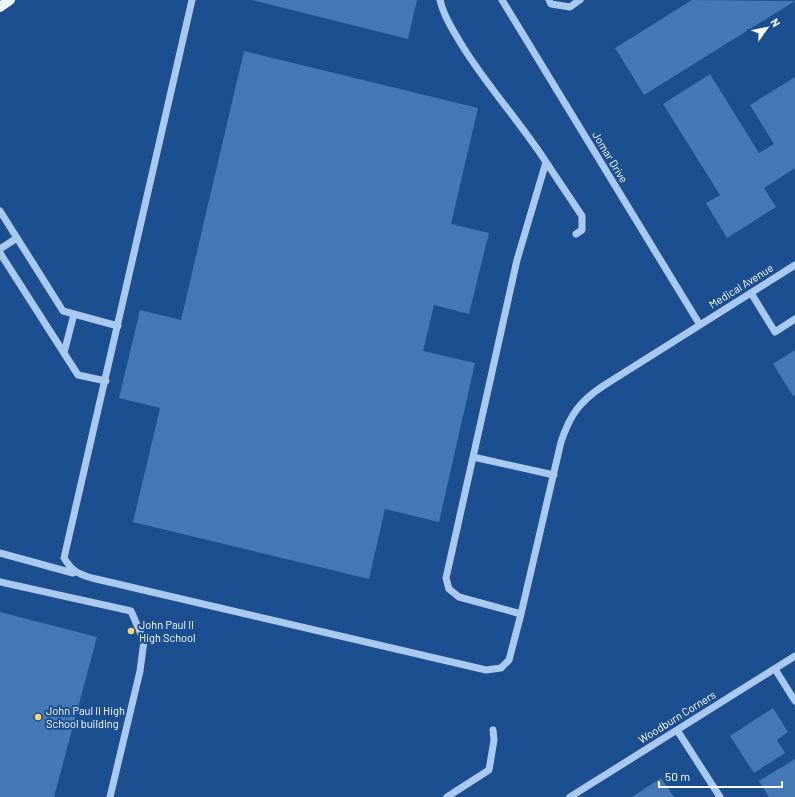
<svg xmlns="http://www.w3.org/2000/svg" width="795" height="797" viewBox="0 0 795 797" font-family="Barlow,sans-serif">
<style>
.building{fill:#4478b7}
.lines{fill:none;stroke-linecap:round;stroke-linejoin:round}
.minor{stroke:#a9c9ee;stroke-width:7}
.major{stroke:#f0f6ff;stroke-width:10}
.poi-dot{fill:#ffd166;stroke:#1b4f8f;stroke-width:1.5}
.labels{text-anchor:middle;stroke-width:4;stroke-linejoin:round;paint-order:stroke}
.street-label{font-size:11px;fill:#fff;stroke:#1b4f8f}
.poi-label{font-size:11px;fill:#fff;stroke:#1b4f8f;text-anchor:start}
</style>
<rect width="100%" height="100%" fill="#1b4f8f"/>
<path class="building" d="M 252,0 L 417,0 L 408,39 Z
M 692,0 L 795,1 L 644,95 L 615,48 Z
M 244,51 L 478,108 L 451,224 L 489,233 L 469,314 L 434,305 L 423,351 L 475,363 L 439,522 L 385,509 L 369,579 L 133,522 L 160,408 L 119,398 L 140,310 L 181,320 Z
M 710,74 L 759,153 L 774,144 L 750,105 L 795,77 L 795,168 L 764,188 L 776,207 L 727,238 L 706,203 L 720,195 L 663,104 Z
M 795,350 L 795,395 L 793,396 L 773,364 Z
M 0,612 L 97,637 L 54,797 L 0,797 Z
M 773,708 L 788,732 L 777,740 L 785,753 L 754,773 L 730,736 Z
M 795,759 L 795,797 L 769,797 L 759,781 Z
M 661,778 L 674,797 L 632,797 Z"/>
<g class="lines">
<path class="minor" d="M 192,0 L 64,558 C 72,571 78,574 92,578 L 486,670 L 501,668 L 509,660 L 521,614 L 459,597 L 449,589 L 446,578 L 517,260 L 546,162 C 520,122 488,87 463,47 C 454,32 444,17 440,0
M 502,0 L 700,325
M 549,0 L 551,4 L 570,7 L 580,0
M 546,162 L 582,216 L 582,230 L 576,234
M 0,211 L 63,311 L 118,326
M 0,249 L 17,238
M 0,253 L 78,375 L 106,381
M 751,293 L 775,332 L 795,319
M 64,353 L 74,314
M 473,457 L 554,475
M 0,553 L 73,573
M 0,582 L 131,611 L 144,641 L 140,671 L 110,797
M 521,614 L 561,442 C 570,415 579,402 603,386 L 795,265
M 775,669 L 795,701
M 677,730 L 720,797
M 447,797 L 489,770 L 494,740 L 493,730
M 570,797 L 795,656"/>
<path class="major" d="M 0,7 L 10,0"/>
</g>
<g class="poi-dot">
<circle cx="131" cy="631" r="4"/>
<circle cx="38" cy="717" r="4"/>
</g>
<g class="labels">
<g class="street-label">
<text transform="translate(610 157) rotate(59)" y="4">Jomar Drive</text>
<text transform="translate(741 286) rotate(-32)" y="4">Medical Avenue</text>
<text transform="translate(677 717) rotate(-32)" y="4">Woodburn Corners</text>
</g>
<g class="poi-label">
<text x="139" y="629">John Paul II<tspan x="139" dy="13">High School</tspan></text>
<text x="46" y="715">John Paul II High<tspan x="46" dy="13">School building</tspan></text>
</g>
</g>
<g transform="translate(767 28) rotate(57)" stroke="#1b4f8f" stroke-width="3" paint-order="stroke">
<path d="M0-3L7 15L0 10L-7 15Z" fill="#ffffff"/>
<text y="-6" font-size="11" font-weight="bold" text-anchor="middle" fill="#ffffff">N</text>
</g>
<path d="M659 781v6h123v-6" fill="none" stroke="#ffffff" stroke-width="2"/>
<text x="665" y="781" font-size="12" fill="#ffffff" stroke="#1b4f8f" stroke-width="3" paint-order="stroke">50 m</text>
</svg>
